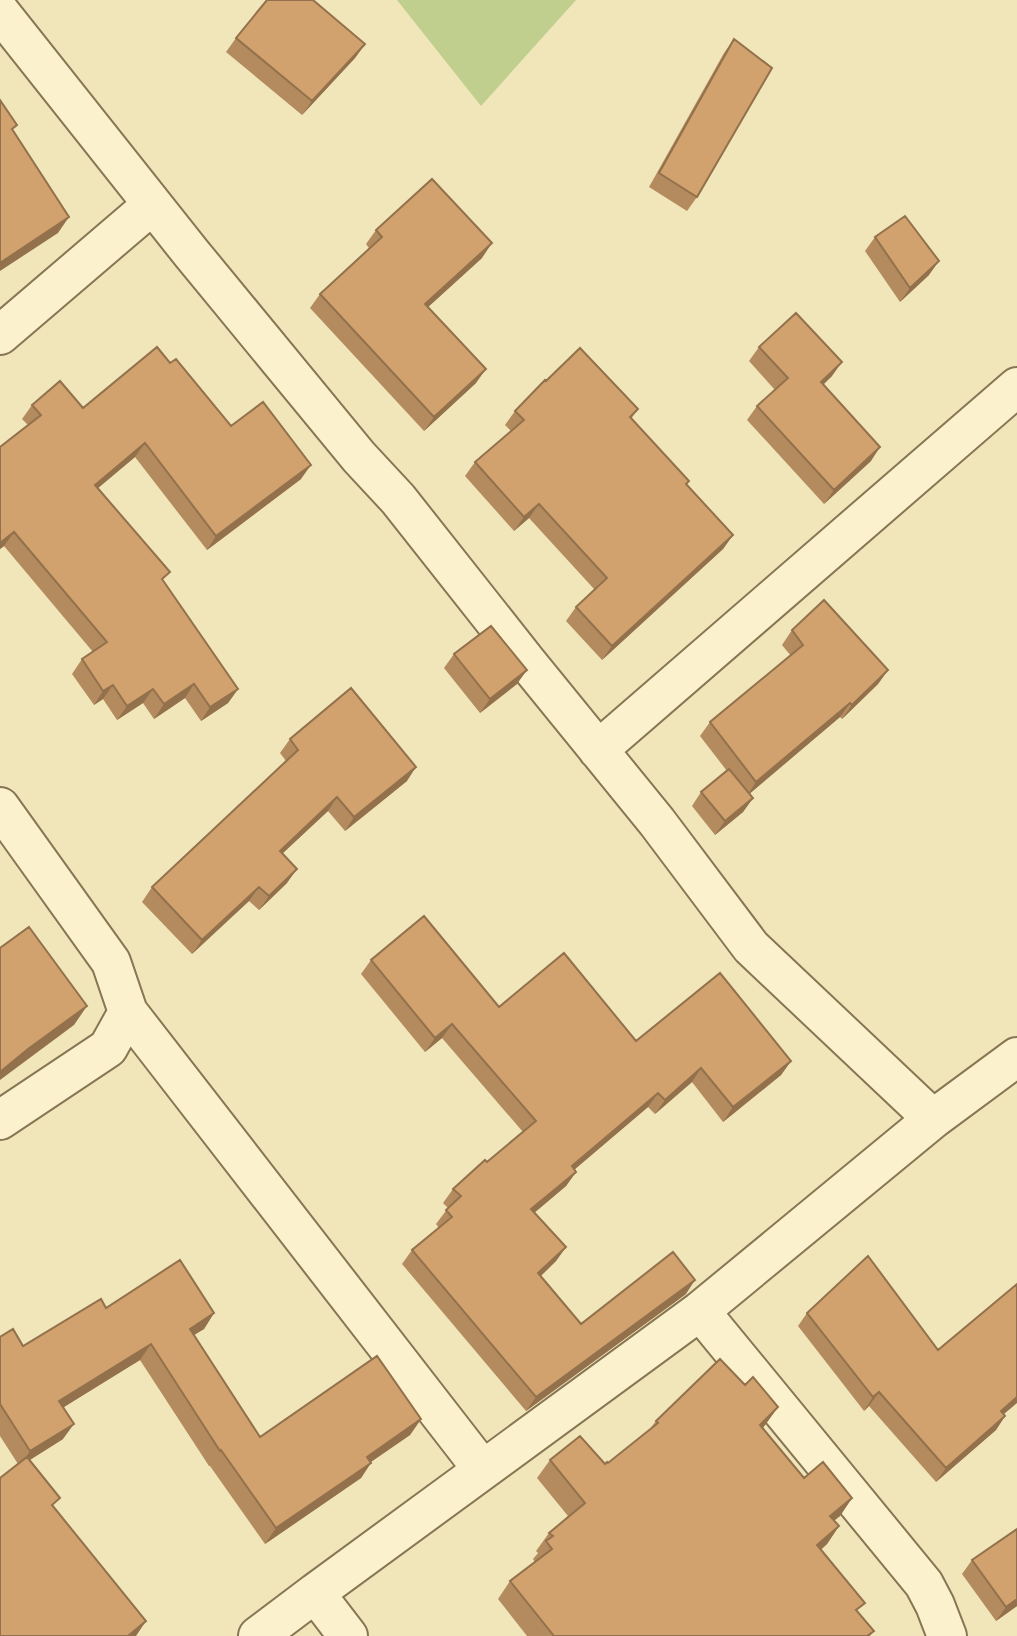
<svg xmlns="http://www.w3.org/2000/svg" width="1017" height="1636" viewBox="0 0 1017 1636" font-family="'Times New Roman',serif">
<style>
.green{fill:#c0ce8e}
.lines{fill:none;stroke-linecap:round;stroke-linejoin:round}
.minor-casing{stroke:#877554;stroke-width:42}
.minor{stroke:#fbf2cd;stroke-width:38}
.wall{fill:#b48b5e}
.shaded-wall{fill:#92714c}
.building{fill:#d1a26d;stroke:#92714c;stroke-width:2}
</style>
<rect width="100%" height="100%" fill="#f0e6ba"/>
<path class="green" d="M 397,0 L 576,0 L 481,106 Z"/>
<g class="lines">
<g class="minor-casing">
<path id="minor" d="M 0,12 L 192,254 L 359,457 L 398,499 L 526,661 L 657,822 L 751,947 L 933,1119
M 0,335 L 152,205
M 598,750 L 1017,387
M 0,807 L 111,962 L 128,1012 L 108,1048 L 0,1120
M 128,1012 L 483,1470
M 700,1311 L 924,1584 L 935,1605 L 947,1636
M 258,1636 L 315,1593
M 348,1636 L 315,1593 L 700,1311 L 933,1119 L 1017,1057"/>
</g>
<use href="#minor" class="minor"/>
</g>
<path class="wall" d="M 236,38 L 365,44 L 355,58 L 302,115 L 226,52 Z
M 734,39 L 697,197 L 687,211 L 649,187 L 724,53 Z
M 376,230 L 482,258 L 428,307 L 476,383 L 424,431 L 310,308 L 320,294 L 369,248 L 366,244 Z
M 875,237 L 929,275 L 900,302 L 865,251 Z
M 759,347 L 832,376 L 823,385 L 871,461 L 824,504 L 747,420 L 757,406 L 775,390 L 749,361 Z
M 170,363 L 231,426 L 301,479 L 207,550 L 135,457 L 98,488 L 238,689 L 228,703 L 201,721 L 185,698 L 154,719 L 143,703 L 117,720 L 103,699 L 94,705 L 72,674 L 82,659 L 93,652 L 4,546 L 0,549 L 0,447 L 28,425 L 22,419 L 32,405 L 83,408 Z
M 546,381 L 638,409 L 631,419 L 686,484 L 733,535 L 723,549 L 602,660 L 566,621 L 576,607 L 595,590 L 529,518 L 514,531 L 465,476 L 475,462 L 511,431 L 505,425 L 515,411 Z
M 792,630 L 888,670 L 878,684 L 842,719 L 840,717 L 750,793 L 753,798 L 743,812 L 715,835 L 692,806 L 701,792 L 727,771 L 700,736 L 710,722 L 791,656 L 782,645 Z
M 454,654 L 517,684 L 480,713 L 444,668 Z
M 290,739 L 407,781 L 345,831 L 328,811 L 282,854 L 287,883 L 259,910 L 249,901 L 192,954 L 142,902 L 152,887 L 286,761 L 280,753 Z
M 371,960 L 499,1007 L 636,1041 L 791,1061 L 781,1075 L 723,1122 L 692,1082 L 655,1114 L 648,1107 L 574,1170 L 576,1172 L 566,1186 L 534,1213 L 566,1247 L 556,1261 L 541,1276 L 581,1324 L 686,1294 L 526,1411 L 402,1264 L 412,1250 L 439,1228 L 436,1224 L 448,1208 L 443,1203 L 453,1189 L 523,1132 L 442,1038 L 425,1052 L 361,974 Z
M 106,1308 L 214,1313 L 204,1329 L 194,1335 L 260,1437 L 421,1419 L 410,1435 L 371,1462 L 361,1478 L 265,1544 L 210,1466 L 209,1466 L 140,1360 L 63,1407 L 63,1439 L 30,1460 L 54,1507 L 18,1464 L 0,1436 L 0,1337 L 23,1346 Z
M 807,1313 L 938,1350 L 1005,1416 L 996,1430 L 936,1482 L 869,1406 L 864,1411 L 798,1326 Z
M 745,1385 L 778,1407 L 763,1428 L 804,1478 L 852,1498 L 840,1516 L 834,1520 L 839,1526 L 827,1544 L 821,1550 L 858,1612 L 874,1631 L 870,1636 L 527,1636 L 498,1599 L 510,1581 L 535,1562 L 533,1559 L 538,1553 L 536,1551 L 549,1533 L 568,1516 L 537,1478 L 550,1460 L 608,1463 L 649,1430 L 656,1421 Z
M 972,1560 L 1017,1606 L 996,1621 L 962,1574 Z"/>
<path class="shaded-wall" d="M 365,44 L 355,58 L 302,115 L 312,101 Z
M 69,217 L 58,233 L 0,271 L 0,263 Z
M 492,243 L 482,258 L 416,318 L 425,304 Z
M 939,261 L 929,275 L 900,302 L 910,288 Z
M 842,362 L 832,376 L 811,396 L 821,382 Z
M 486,369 L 476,383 L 424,431 L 434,417 Z
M 145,443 L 135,457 L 85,499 L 95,485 Z
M 880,447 L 871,461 L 824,504 L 834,490 Z
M 311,465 L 301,479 L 207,550 L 216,536 Z
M 539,504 L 529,518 L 514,531 L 524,517 Z
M 14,532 L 4,546 L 0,549 L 0,543 Z
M 733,535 L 723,549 L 602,660 L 612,646 Z
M 527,670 L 517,684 L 480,713 L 490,699 Z
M 888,670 L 878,684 L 842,719 L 852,705 Z
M 194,684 L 185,698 L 154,719 L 164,704 Z
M 113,685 L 103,699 L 94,705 L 103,691 Z
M 153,689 L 143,703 L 117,720 L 127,706 Z
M 238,689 L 228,703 L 201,721 L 210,707 Z
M 850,703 L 840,717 L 747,796 L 756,782 Z
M 416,767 L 407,781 L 345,831 L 354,817 Z
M 337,797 L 328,811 L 270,865 L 280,851 Z
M 753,798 L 743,812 L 715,835 L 725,821 Z
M 297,869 L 287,883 L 259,910 L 269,896 Z
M 259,887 L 249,901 L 192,954 L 202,940 Z
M 87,1006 L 74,1025 L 0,1080 L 0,1072 L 28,1049 Z
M 452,1024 L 442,1038 L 425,1052 L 435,1038 Z
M 791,1061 L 781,1075 L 723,1122 L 733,1107 Z
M 701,1068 L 692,1082 L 655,1114 L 665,1100 Z
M 658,1093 L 648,1107 L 562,1180 L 572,1166 Z
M 576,1172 L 566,1186 L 521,1224 L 531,1209 Z
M 566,1247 L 556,1261 L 529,1287 L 538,1273 Z
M 695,1280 L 686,1294 L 526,1411 L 536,1397 Z
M 214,1313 L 204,1329 L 179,1344 L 190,1329 Z
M 151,1344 L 140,1360 L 48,1417 L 59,1401 Z
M 879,1392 L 869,1406 L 864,1411 L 873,1397 Z
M 1017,1397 L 1017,1403 L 991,1425 L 1001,1411 Z
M 778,1407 L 765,1425 L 747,1443 L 760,1425 Z
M 1005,1416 L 996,1430 L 936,1482 L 946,1468 Z
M 421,1419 L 410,1435 L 356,1472 L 367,1457 Z
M 74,1424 L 63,1439 L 20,1466 L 30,1451 Z
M 371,1463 L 361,1478 L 265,1544 L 276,1528 Z
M 852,1498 L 840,1516 L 818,1534 L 830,1516 Z
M 839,1526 L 827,1544 L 804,1563 L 817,1545 Z
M 1017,1599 L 1017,1606 L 996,1621 L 1006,1607 Z
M 146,1621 L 136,1636 L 128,1636 Z"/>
<path class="building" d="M 267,0 L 313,0 L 365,44 L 312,101 L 236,38 Z
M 734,39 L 772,68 L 697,197 L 659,173 Z
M 0,100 L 17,125 L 12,129 L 69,217 L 0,263 Z
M 432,179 L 492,243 L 425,304 L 486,369 L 434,417 L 320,294 L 382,237 L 376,230 Z
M 905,216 L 939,261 L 910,288 L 875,237 Z
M 796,313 L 842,362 L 821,382 L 880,447 L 834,490 L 757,406 L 788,378 L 759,347 Z
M 157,347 L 170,363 L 176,359 L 231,426 L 263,402 L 311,465 L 216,536 L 145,443 L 95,485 L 170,572 L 162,579 L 238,689 L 210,707 L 194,684 L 164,704 L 153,689 L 127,706 L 113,685 L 103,691 L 82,659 L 107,642 L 14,532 L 0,543 L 0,447 L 41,415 L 32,405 L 60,381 L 83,408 Z
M 580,348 L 638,409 L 630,417 L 689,481 L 686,484 L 733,535 L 612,646 L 576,607 L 607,578 L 539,504 L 524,517 L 475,462 L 524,420 L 515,411 L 545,380 L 546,381 Z
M 824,600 L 888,670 L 852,705 L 850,703 L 756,782 L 710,722 L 803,645 L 792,630 Z
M 491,626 L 527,670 L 490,699 L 454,654 Z
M 351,688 L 416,767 L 354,817 L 337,797 L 280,851 L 297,869 L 269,896 L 259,887 L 202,940 L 152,887 L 298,750 L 290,739 Z
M 729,769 L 753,798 L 725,821 L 701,792 Z
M 424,916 L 499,1007 L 564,953 L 636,1041 L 720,973 L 791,1061 L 733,1107 L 701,1068 L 665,1100 L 658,1093 L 572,1166 L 576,1172 L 531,1209 L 566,1247 L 538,1273 L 581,1324 L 673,1252 L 695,1280 L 536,1397 L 412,1250 L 452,1217 L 446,1210 L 461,1196 L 453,1189 L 485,1160 L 487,1162 L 536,1121 L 452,1024 L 435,1038 L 371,960 Z
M 29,927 L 87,1006 L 28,1049 L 0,1072 L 0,948 Z
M 868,1256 L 938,1350 L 1017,1284 L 1017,1397 L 1001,1411 L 1005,1416 L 946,1468 L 879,1392 L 873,1397 L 807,1313 Z
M 180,1260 L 214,1313 L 190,1329 L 260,1437 L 377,1356 L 421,1419 L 367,1457 L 371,1463 L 276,1528 L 221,1450 L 220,1451 L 151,1344 L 59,1401 L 74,1424 L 30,1451 L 0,1404 L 0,1337 L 13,1329 L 23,1346 L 101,1299 L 106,1308 Z
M 720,1359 L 745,1385 L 753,1377 L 778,1407 L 760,1425 L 804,1478 L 823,1462 L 852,1498 L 830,1516 L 839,1526 L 817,1545 L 865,1603 L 856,1610 L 874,1631 L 867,1636 L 554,1636 L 510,1581 L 552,1549 L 546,1541 L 553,1536 L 549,1533 L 585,1503 L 550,1460 L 580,1436 L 605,1464 L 607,1462 L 608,1463 L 658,1423 L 656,1421 Z
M 27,1457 L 60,1498 L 52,1505 L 146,1621 L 128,1636 L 0,1636 L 0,1478 Z
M 1017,1529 L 1017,1599 L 1006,1607 L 972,1560 Z"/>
</svg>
